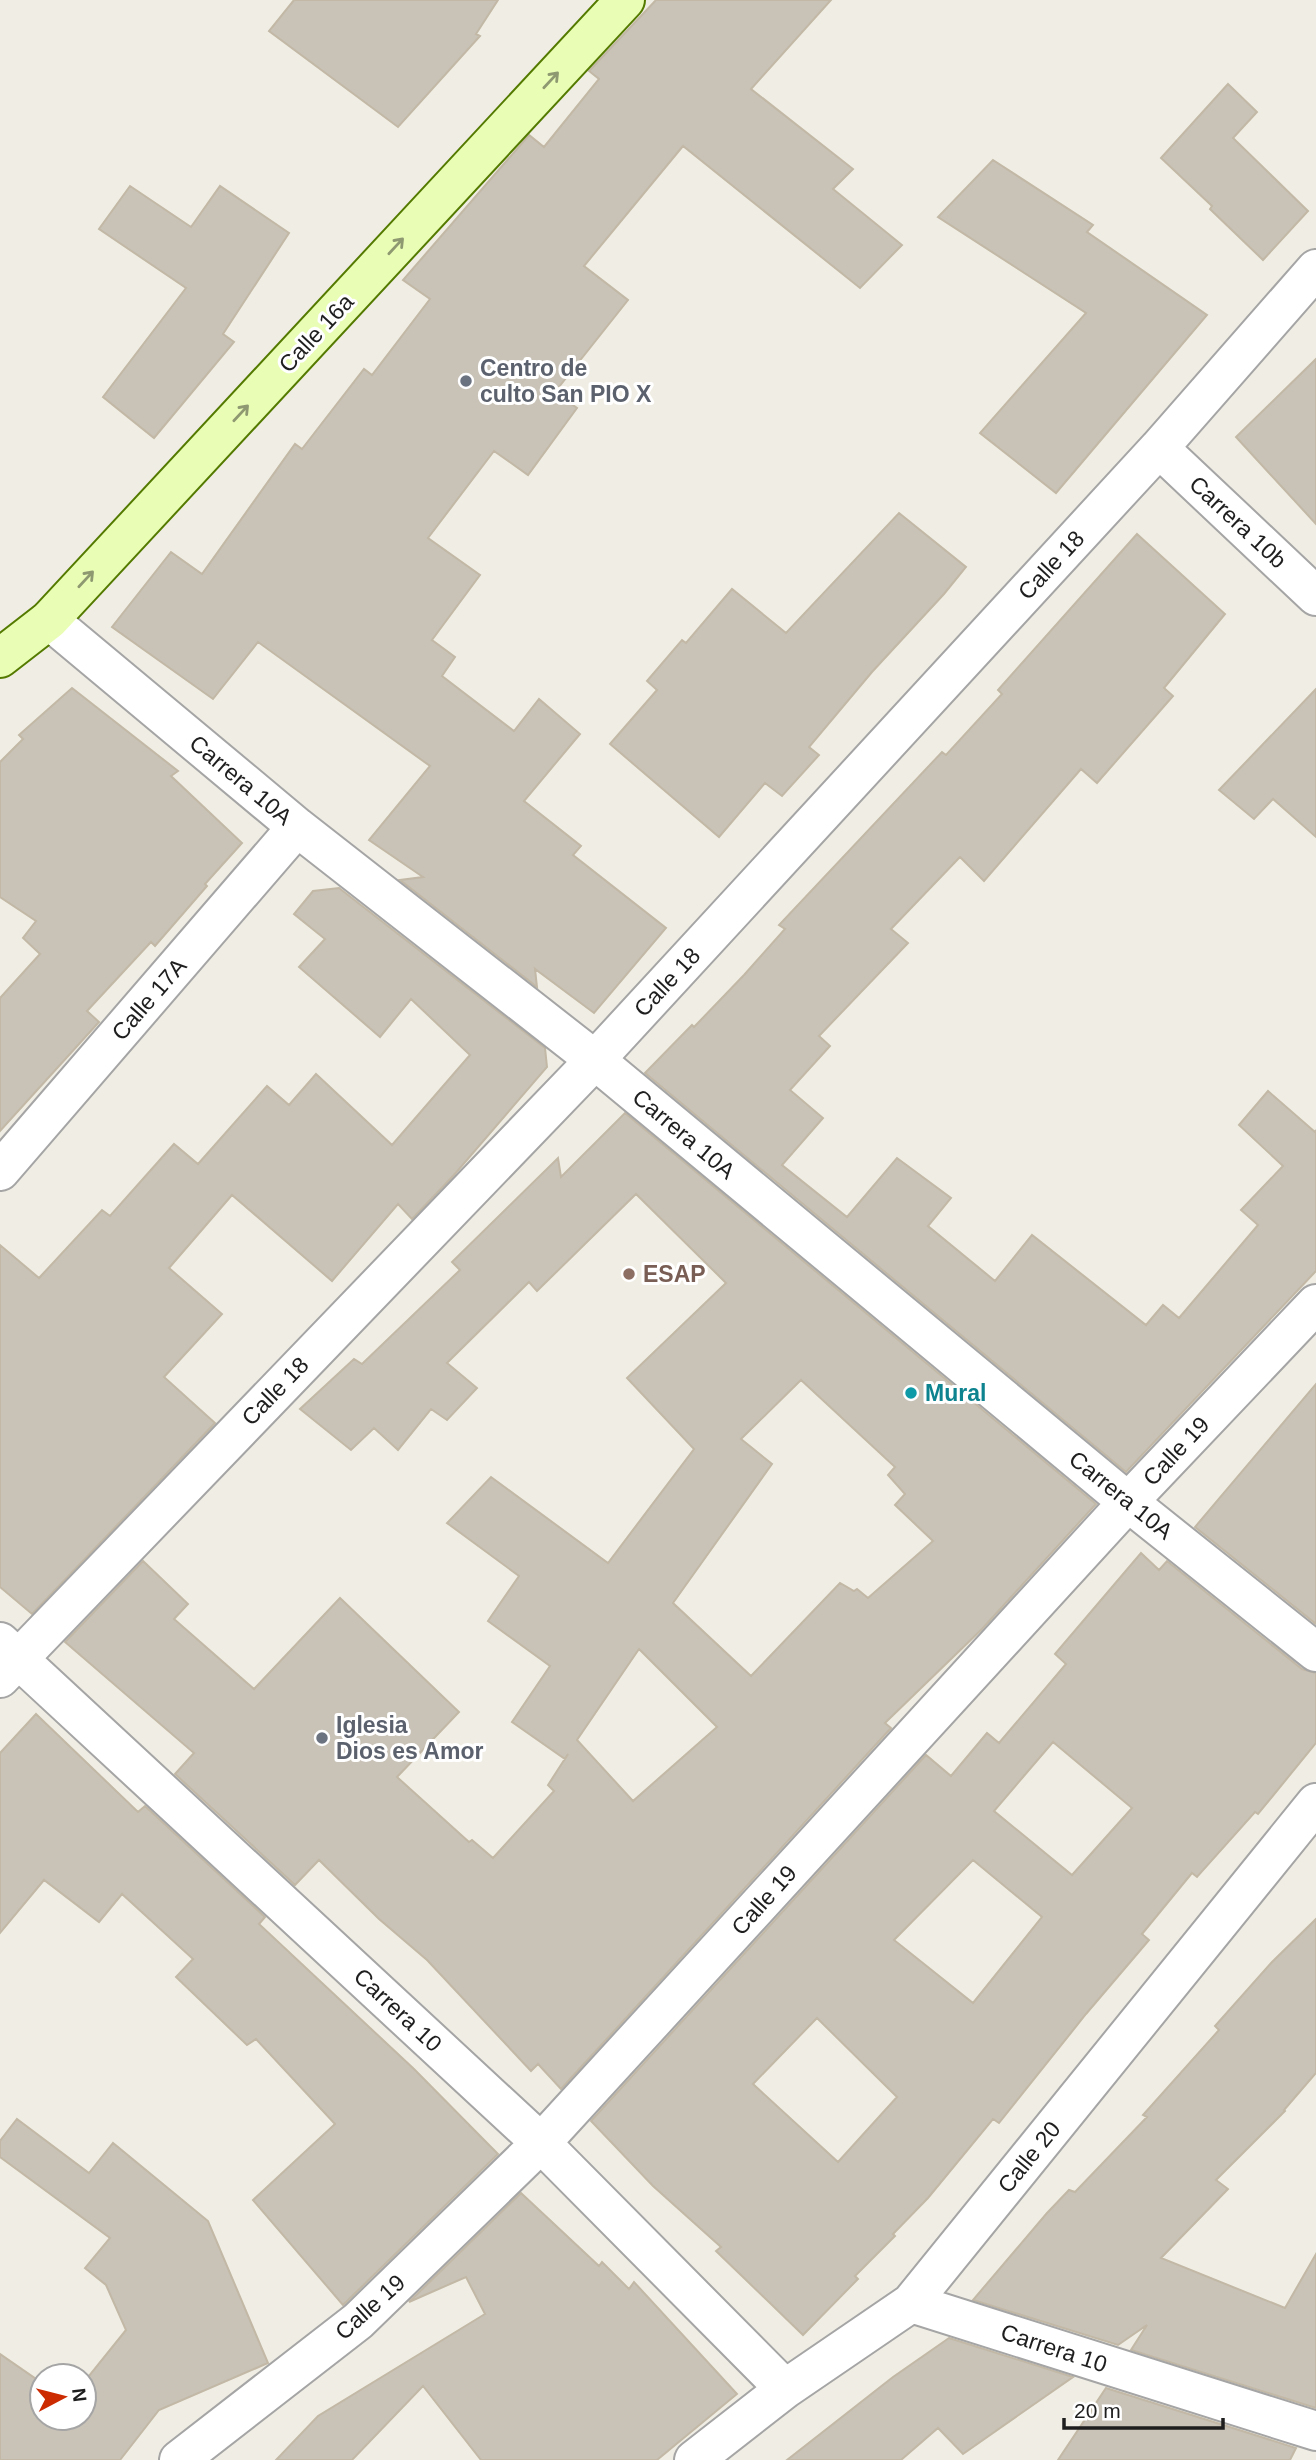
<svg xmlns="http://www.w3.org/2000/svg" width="1316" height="2460" viewBox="0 0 1316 2460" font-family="Arial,sans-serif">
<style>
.building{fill:#c8c2b7;stroke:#c2b8a5;stroke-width:2;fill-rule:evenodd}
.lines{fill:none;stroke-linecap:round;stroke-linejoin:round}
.street-casing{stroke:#a5a5a5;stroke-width:42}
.secondary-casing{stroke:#547a00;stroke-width:42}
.street{stroke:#fff;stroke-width:38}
.secondary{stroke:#eafdb5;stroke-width:38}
.oneway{stroke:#8e9971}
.worship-dot{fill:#6b7280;stroke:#fff;stroke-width:2.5}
.education-dot{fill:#8d6e63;stroke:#fff;stroke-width:2.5}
.culture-dot{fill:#0f9aa8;stroke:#fff;stroke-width:2.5}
.labels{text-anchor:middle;stroke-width:6;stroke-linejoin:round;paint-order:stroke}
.street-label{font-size:23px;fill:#1e1e1e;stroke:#fff}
.worship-label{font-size:23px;font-weight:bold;fill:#5b616d;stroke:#fff;text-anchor:start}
.education-label{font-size:23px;font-weight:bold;fill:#785e54;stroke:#fff;text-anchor:start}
.culture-label{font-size:23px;font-weight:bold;fill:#0d838f;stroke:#fff;text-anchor:start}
</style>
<rect width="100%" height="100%" fill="#f0eee4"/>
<path class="building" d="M 294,0 L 498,0 L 476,34 L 480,36 L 398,127 L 269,31 Z
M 656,0 L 831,0 L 751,89 L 853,169 L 833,189 L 902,245 L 860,288 L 683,146 L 584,266 L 628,300 L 555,392 L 577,408 L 528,475 L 494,451 L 428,538 L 480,575 L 432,640 L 455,657 L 442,676 L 514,731 L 539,699 L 580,734 L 524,801 L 581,846 L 573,855 L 666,928 L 594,1013 L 535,969 L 537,987 L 400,880 L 423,877 L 369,840 L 430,766 L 258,642 L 213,699 L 112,627 L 171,552 L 202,574 L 295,444 L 302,449 L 364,369 L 372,375 L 430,299 L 403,280 L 529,135 L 544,147 L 599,79 L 589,71 Z
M 1228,84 L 1257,112 L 1233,138 L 1308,211 L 1263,260 L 1210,209 L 1212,206 L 1161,158 Z
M 993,160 L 1093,225 L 1087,232 L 1207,315 L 1056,493 L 980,433 L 1086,313 L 938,217 Z
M 130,186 L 191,227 L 220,186 L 289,233 L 223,334 L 234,342 L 154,438 L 103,397 L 186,288 L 99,229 Z
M 1316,359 L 1316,524 L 1236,437 Z
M 899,513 L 966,567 L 944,594 L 872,672 L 809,747 L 819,755 L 782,796 L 765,783 L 719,837 L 610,744 L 657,690 L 647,681 L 682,640 L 686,643 L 732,589 L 786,633 Z
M 1137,534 L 1225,614 L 1164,688 L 1173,696 L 1097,783 L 1081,769 L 984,881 L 960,857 L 891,929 L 908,943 L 819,1036 L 830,1046 L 790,1090 L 823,1118 L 782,1165 L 847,1217 L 897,1158 L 951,1198 L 928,1226 L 995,1281 L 1032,1235 L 1146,1325 L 1163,1305 L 1179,1318 L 1258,1225 L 1241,1210 L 1283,1166 L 1239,1125 L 1268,1091 L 1315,1132 L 1316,1130 L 1316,1271 L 1126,1472 L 645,1073 L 692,1025 L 694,1027 L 744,975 L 785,929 L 779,925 L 942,752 L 946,755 L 1002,694 L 998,690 Z
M 72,688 L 178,771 L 171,776 L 242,843 L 205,884 L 207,886 L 155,946 L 151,942 L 87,1011 L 99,1022 L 0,1131 L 0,998 L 40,954 L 23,938 L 36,921 L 0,897 L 0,762 L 23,739 L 19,735 Z
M 1316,689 L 1316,837 L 1273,799 L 1254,819 L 1219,790 Z
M 339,888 L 545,1048 L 547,1067 L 454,1175 L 412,1219 L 398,1204 L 332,1281 L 232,1195 L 169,1268 L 222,1314 L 164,1377 L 215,1423 L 32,1614 L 0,1587 L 0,1245 L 39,1278 L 102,1210 L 110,1216 L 174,1144 L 198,1164 L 267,1086 L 289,1105 L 316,1074 L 392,1145 L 470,1055 L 411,999 L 380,1037 L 299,967 L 325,939 L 294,914 L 313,891 Z
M 625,1113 L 1096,1504 L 982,1629 L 885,1723 L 891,1728 L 561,2089 L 538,2064 L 531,2071 L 427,1960 L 379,1919 L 319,1860 L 295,1885 L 175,1774 L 194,1753 L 65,1642 L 143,1561 L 188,1604 L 174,1619 L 254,1689 L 340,1598 L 459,1712 L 397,1777 L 469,1842 L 472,1840 L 493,1858 L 554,1791 L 548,1785 L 568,1754 L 565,1759 L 512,1722 L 550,1666 L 488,1621 L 519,1576 L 447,1523 L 491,1477 L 608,1563 L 694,1449 L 627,1378 L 726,1283 L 636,1194 L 537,1291 L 529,1282 L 447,1363 L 477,1388 L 447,1420 L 431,1409 L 398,1450 L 374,1428 L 351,1450 L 300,1409 L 354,1359 L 362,1364 L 460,1270 L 452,1262 L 558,1158 L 561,1177 ZM 801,1380 L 895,1467 L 888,1475 L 905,1494 L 895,1505 L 933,1541 L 868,1598 L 857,1589 L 854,1591 L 840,1583 L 751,1676 L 673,1603 L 772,1464 L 741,1439 ZM 639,1649 L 717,1727 L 633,1801 L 577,1740 Z
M 1316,1384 L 1316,1624 L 1195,1527 Z
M 1141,1553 L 1159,1570 L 1167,1561 L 1302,1669 L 1316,1673 L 1316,1743 L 1258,1814 L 1255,1812 L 1197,1877 L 1192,1873 L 1142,1934 L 1149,1940 L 1086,2014 L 999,2123 L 993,2119 L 928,2198 L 893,2234 L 895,2236 L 855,2276 L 858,2279 L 803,2335 L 716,2251 L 721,2247 L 653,2186 L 591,2121 L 926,1755 L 951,1776 L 987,1733 L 999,1743 L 1066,1664 L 1055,1654 ZM 1053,1742 L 1132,1808 L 1072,1875 L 994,1811 ZM 973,1860 L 1042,1917 L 973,2003 L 894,1940 ZM 817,2018 L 897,2097 L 838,2162 L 753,2084 Z
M 36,1714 L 138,1812 L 145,1806 L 265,1917 L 259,1924 L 414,2069 L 498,2154 L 343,2305 L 253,2200 L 335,2124 L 256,2039 L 247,2045 L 176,1977 L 193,1959 L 122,1894 L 99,1922 L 44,1880 L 0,1933 L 0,1753 Z
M 1316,1919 L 1316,2073 L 1284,2110 L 1285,2111 L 1216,2180 L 1228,2189 L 1161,2258 L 1285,2308 L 1316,2254 L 1316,2408 L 1131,2350 L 1147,2325 L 1118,2345 L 973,2300 L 1047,2213 L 1069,2190 L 1075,2192 L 1147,2117 L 1143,2115 L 1219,2030 L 1215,2026 L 1272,1962 Z
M 17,2119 L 89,2173 L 113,2143 L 208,2221 L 268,2363 L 159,2410 L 120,2460 L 0,2460 L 0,2354 L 42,2383 L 42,2418 L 84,2418 L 84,2382 L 126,2330 L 106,2285 L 85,2268 L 110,2238 L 0,2157 L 0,2141 Z
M 521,2193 L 599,2266 L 602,2262 L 629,2289 L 634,2282 L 737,2394 L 657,2460 L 481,2460 L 423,2386 L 352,2460 L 276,2460 L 318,2416 L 485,2314 L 466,2277 L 409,2302 Z
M 949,2338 L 1073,2377 L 963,2454 L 938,2428 L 901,2460 L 787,2460 L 893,2377 Z
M 1106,2388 L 1296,2448 L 1290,2460 L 1058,2460 Z"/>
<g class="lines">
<g class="street-casing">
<path id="street" d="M 1159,448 L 1316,596
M 49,620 L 297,827 L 595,1060 L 1128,1502 L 1316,1652
M 0,1171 L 297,827
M 0,1642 L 541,2143 L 785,2389
M 0,1678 L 595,1060 L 1159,448 L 1316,269
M 911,2303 L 1316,2431
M 179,2460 L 358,2321 L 541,2143 L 1128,1502 L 1316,1304
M 694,2460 L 785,2389 L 911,2303 L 1316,1803"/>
</g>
<g class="secondary-casing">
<path id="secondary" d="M 0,658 L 49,620 L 625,0"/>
</g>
<use href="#street" class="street"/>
<use href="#secondary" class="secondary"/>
</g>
<defs><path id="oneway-shaft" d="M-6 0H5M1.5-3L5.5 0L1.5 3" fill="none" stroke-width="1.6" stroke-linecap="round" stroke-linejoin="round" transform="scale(1.75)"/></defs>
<g class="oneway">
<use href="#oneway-shaft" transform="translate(551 80) rotate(-47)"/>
<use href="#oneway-shaft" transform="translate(396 246) rotate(-47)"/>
<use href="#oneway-shaft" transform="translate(241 413) rotate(-47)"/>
<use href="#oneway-shaft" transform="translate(86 579) rotate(-47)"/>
</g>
<g class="worship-dot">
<circle cx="466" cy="381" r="7"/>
<circle cx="322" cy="1738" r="7"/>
</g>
<circle class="education-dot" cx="629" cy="1274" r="7"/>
<circle class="culture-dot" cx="911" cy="1393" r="7"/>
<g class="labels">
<g class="street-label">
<text transform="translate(316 333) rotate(-47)" y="8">Calle 16a</text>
<text transform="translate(1238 522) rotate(43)" y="8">Carrera 10b</text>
<text transform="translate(1051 565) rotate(-47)" y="8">Calle 18</text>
<text transform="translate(241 780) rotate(40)" y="8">Carrera 10A</text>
<text transform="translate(667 982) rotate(-47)" y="8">Calle 18</text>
<text transform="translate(149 999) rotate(-49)" y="8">Calle 17A</text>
<text transform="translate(684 1134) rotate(40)" y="8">Carrera 10A</text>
<text transform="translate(275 1391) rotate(-46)" y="8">Calle 18</text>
<text transform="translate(1176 1451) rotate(-47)" y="8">Calle 19</text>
<text transform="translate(1121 1495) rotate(39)" y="8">Carrera 10A</text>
<text transform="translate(764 1900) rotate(-48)" y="8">Calle 19</text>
<text transform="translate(398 2010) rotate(43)" y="8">Carrera 10</text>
<text transform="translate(1029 2157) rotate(-51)" y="8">Calle 20</text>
<text transform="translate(370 2307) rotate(-42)" y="8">Calle 19</text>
<text transform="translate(1054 2348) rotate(18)" y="8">Carrera 10</text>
</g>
<g class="worship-label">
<text x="480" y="376">Centro de<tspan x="480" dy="26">culto San PIO X</tspan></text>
<text x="336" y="1733">Iglesia<tspan x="336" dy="26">Dios es Amor</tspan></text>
</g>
<g class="education-label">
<text x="643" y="1282">ESAP</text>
</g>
<g class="culture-label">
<text x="925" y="1401">Mural</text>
</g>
</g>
<g transform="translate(63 2397) rotate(83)"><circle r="33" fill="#ffffff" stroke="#a5a5a5" stroke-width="2"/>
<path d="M0-5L12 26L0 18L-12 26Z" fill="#cc2a00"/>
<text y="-10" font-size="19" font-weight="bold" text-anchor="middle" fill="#1e1e1e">N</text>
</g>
<path d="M1064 2418v10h159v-10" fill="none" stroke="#1e1e1e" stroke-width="3.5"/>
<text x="1074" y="2418" font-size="21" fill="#1e1e1e" stroke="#ffffff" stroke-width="5" paint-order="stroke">20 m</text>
</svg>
